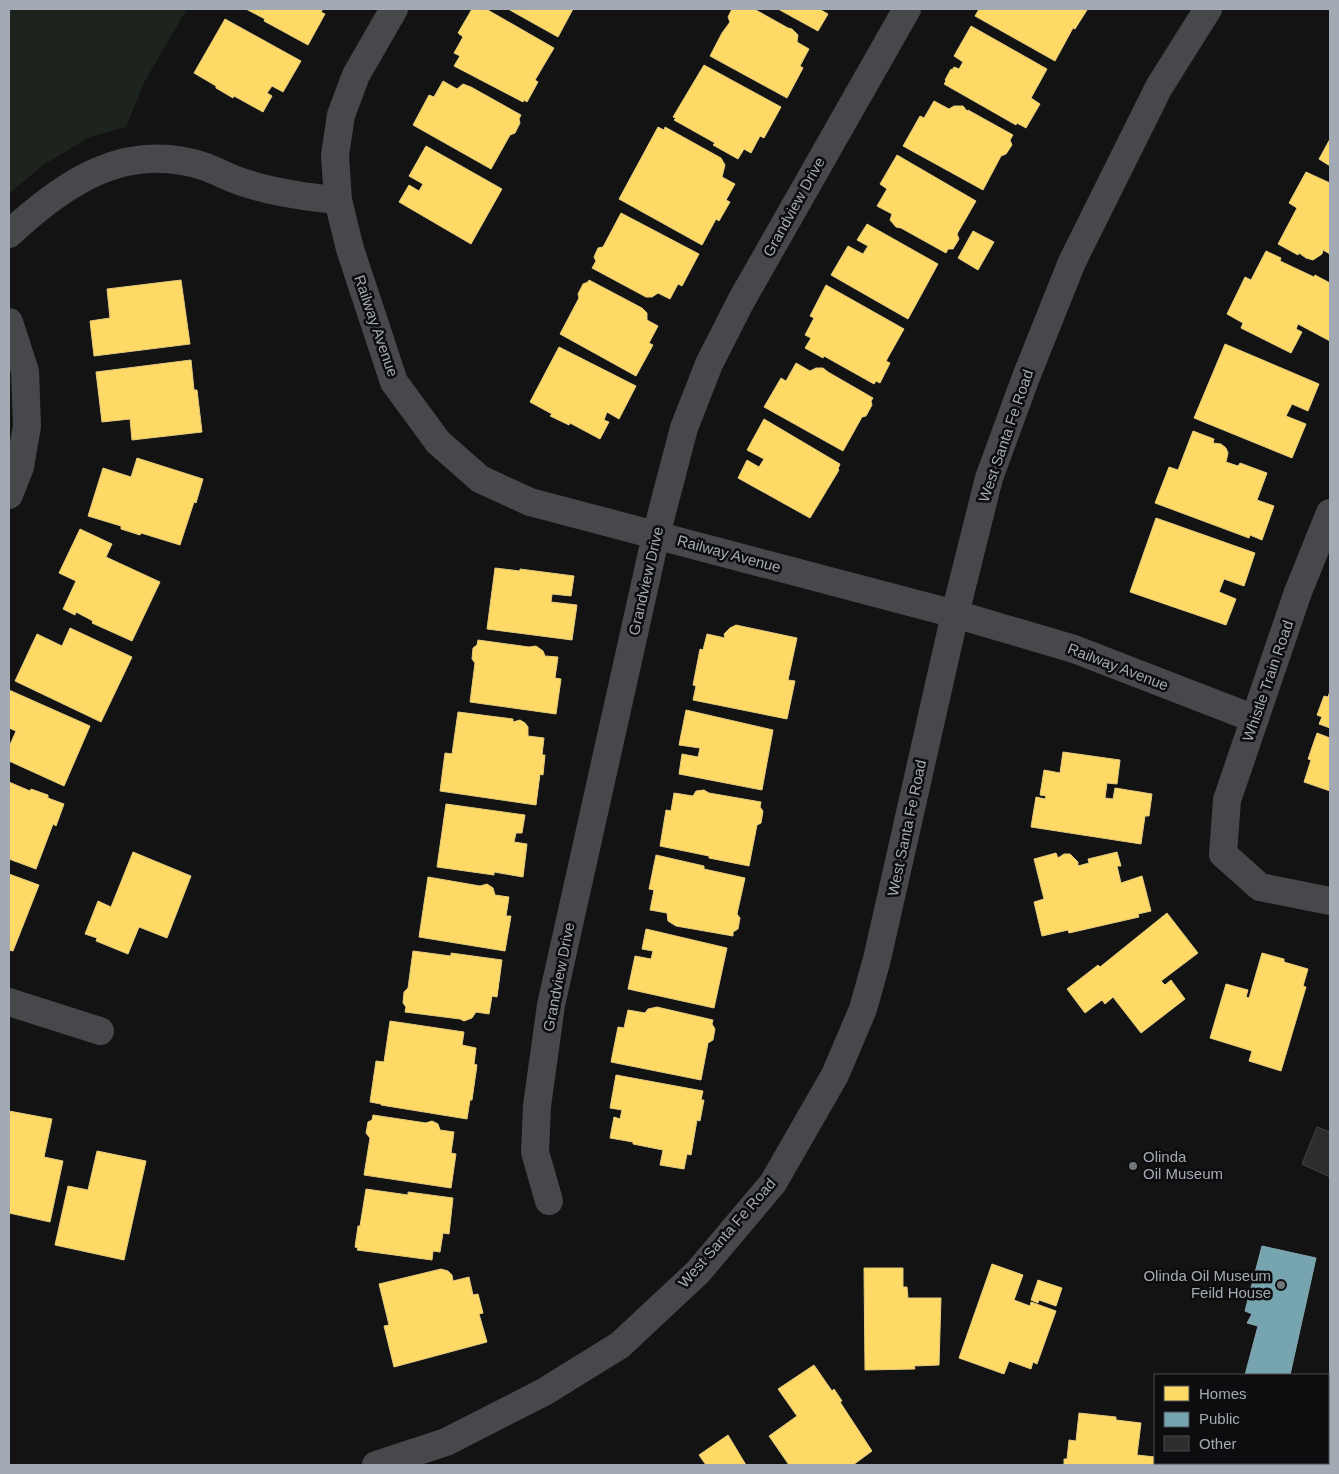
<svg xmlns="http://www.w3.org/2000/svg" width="1339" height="1474" viewBox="0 0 1339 1474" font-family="Helvetica,sans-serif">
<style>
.green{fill:#1d231d}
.homes{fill:#ffd966;stroke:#e4cb7d}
.public{fill:#76a5af;stroke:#84a6b0}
.building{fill:#2d2d2e;stroke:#424346}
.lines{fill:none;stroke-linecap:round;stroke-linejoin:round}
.minor{stroke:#47484b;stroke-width:28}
.poi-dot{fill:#71757b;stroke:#0d0d0f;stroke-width:2}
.labels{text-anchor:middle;stroke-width:5;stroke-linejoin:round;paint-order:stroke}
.street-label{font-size:15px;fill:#a4aab3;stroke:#0d0d0f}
.poi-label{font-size:15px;fill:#a4aab3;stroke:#0d0d0f;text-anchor:start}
</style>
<rect width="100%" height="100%" fill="#131313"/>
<path class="green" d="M 9,9 L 187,9 L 145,81 L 126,127 L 90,137 L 43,165 L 9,194 Z"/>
<path class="homes" d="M 246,9 L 323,9 L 321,12 L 325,14 L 308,45 L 264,21 L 265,19 Z
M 472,9 L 486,9 L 554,48 L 535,80 L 538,82 L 527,102 L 524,100 L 523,102 L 454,66 L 460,56 L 454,53 L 463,37 L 458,33 Z
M 508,9 L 573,9 L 558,37 Z
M 732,9 L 754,9 L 788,28 L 792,29 L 798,35 L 797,42 L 809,49 L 800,66 L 803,68 L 787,98 L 710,56 L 722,33 L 730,22 L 728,17 Z
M 778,9 L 819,9 L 828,14 L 818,31 Z
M 979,9 L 1084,9 L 1087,10 L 1075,29 L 1073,28 L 1055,61 L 975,16 Z
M 225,19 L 301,61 L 283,92 L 272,86 L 267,93 L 272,96 L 263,112 L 234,96 L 233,98 L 216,88 L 216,86 L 194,73 Z
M 971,26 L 1047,69 L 1031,98 L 1040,104 L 1026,128 L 1017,123 L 1016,125 L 944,84 L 946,81 L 945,80 L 951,69 L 952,70 L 954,67 L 959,69 L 963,62 L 954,56 Z
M 704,65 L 781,107 L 764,138 L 760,136 L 751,153 L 744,149 L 738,159 L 713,145 L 715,143 L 674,120 L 676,118 L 673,117 Z
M 443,81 L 457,89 L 463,84 L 471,87 L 521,115 L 519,119 L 520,123 L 515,133 L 510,135 L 491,169 L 413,125 L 429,95 L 434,97 Z
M 934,101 L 949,109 L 954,106 L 963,106 L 967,111 L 968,110 L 1013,135 L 1010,140 L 1012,145 L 1006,154 L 1001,156 L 983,190 L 903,146 L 920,116 L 924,118 Z
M 658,127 L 664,130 L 665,127 L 721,158 L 725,165 L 722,177 L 735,184 L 726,200 L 730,202 L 719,221 L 716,219 L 702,245 L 619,199 Z
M 1330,139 L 1330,166 L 1319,159 Z
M 426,146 L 502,189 L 471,244 L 399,202 L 409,185 L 419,191 L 423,184 L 409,176 Z
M 897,155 L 976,201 L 957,234 L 959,239 L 953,249 L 948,249 L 946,253 L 901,228 L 896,227 L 890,220 L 892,214 L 877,206 L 887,189 L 880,184 Z
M 1306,172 L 1330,183 L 1330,254 L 1323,250 L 1322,254 L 1313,260 L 1306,258 L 1299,253 L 1298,255 L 1278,244 L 1297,208 L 1289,203 Z
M 621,213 L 699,254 L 682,286 L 678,284 L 670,299 L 658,293 L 652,297 L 646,297 L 592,268 L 596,261 L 594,257 L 598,248 L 603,247 Z
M 867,224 L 938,264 L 908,319 L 831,275 L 848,246 L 863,254 L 868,246 L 857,240 Z
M 973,231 L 994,242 L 978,270 L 958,258 Z
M 1266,251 L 1281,258 L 1280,261 L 1314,277 L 1315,275 L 1330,283 L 1330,341 L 1298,324 L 1296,329 L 1302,332 L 1291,353 L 1241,328 L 1243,323 L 1227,314 L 1245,277 L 1251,280 Z
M 181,280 L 190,344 L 94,356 L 90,321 L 110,318 L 107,289 Z
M 589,280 L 642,308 L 647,313 L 647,320 L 658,326 L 649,343 L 653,345 L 636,376 L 560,334 L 579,298 L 578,294 L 583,284 L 588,282 Z
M 826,285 L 904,329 L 886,361 L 890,363 L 880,383 L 876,381 L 874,384 L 824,356 L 823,358 L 805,348 L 811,338 L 805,335 L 814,318 L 810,316 Z
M 1225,344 L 1319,384 L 1308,411 L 1292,404 L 1286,416 L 1306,424 L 1292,458 L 1194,418 Z
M 559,347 L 636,386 L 619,419 L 607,412 L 604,420 L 609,422 L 600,439 L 570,423 L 569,425 L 550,416 L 552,414 L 530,402 Z
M 191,360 L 194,390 L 197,390 L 202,432 L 132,440 L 130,419 L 102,422 L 96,372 Z
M 796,363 L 810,371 L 816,368 L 823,368 L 828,372 L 873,398 L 871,401 L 872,405 L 866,416 L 862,417 L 843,451 L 764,407 L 781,378 L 786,381 Z
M 764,419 L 840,464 L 838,469 L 839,470 L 810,518 L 738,478 L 747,460 L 759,467 L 764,459 L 747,450 Z
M 1193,431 L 1214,439 L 1213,443 L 1221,444 L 1226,448 L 1228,453 L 1226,462 L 1238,466 L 1240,463 L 1267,473 L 1257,500 L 1274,506 L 1262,540 L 1250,535 L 1249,538 L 1155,503 L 1169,467 L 1178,470 Z
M 137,458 L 203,479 L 196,503 L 194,502 L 180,545 L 141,533 L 140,535 L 121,529 L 121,526 L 88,516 L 103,468 L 131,477 Z
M 1156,518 L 1255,553 L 1244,586 L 1224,579 L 1219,592 L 1236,599 L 1226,625 L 1130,592 Z
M 80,529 L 112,544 L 106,557 L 160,582 L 132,641 L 92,623 L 93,621 L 76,612 L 75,615 L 63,609 L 76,581 L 59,573 Z
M 495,568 L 520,571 L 520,569 L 574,576 L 571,596 L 552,594 L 551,602 L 577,605 L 572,640 L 487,629 Z
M 736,625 L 797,638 L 788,680 L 795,681 L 787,719 L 693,700 L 696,686 L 693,685 L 700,649 L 703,650 L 707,634 L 725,638 L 724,634 L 730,628 Z
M 70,628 L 132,657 L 101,722 L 15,681 L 37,634 L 62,646 Z
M 478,640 L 529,647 L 536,646 L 543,651 L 545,656 L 558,657 L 555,678 L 561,679 L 556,714 L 470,702 L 475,663 L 472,659 L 473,648 L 477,645 Z
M 9,690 L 90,726 L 64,786 L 9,761 L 9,747 L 16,731 L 9,728 Z
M 1330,691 L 1330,728 L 1319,724 L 1322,717 L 1317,715 L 1324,696 L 1328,697 Z
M 686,710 L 773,730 L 762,790 L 679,774 L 682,754 L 698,757 L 700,748 L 679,745 Z
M 458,712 L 513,719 L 513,722 L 520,720 L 525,723 L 528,727 L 528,736 L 544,738 L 542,755 L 545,755 L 543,775 L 540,774 L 536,805 L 440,791 L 445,753 L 452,754 Z
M 1317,733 L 1330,738 L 1330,791 L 1304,782 L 1311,760 L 1308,759 Z
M 1063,752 L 1120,760 L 1117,784 L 1107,783 L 1105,798 L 1113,799 L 1115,788 L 1152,794 L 1149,816 L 1145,816 L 1141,844 L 1031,827 L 1036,797 L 1045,799 L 1046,796 L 1040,795 L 1044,770 L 1060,773 Z
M 9,782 L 30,791 L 31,789 L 48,795 L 48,798 L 64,804 L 56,826 L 53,824 L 36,869 L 9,859 Z
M 704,790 L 709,793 L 761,802 L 760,807 L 763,811 L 761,823 L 757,825 L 749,866 L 709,858 L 709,856 L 660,846 L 666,810 L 671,811 L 674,793 L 693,796 L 696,791 Z
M 446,804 L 525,815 L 522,833 L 516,833 L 514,842 L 527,844 L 523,877 L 494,872 L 494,875 L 437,867 Z
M 133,852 L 191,876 L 167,938 L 139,927 L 128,954 L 96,941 L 97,938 L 85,934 L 98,901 L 111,907 Z
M 1117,852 L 1121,866 L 1117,866 L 1121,883 L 1142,876 L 1151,911 L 1138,914 L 1139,917 L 1069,933 L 1068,930 L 1042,936 L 1034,902 L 1044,899 L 1034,859 L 1056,853 L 1058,858 L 1064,854 L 1070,854 L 1078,862 L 1078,866 L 1089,863 L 1088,859 Z
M 656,855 L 704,866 L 704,869 L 745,878 L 737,914 L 740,918 L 738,929 L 733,932 L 733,936 L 676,926 L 668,921 L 667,913 L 650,910 L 654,890 L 649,889 Z
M 9,874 L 39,885 L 13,951 L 9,950 Z
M 428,877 L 480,886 L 487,884 L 493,888 L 495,895 L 509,897 L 506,916 L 511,916 L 505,951 L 419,937 Z
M 1167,913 L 1198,953 L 1161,981 L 1165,985 L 1171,980 L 1185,999 L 1141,1033 L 1113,997 L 1105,1004 L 1102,1000 L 1085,1013 L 1067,989 L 1098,965 L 1100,967 Z
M 646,929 L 727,948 L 714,1008 L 628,989 L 635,956 L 651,959 L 653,951 L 642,949 Z
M 413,951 L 451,956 L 451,953 L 502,960 L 497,997 L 492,996 L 489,1014 L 476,1012 L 472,1018 L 464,1021 L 460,1019 L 405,1012 L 406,1007 L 403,1003 L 404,992 L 408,988 Z
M 1262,953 L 1284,959 L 1284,962 L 1308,969 L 1303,986 L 1306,987 L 1281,1071 L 1249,1061 L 1252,1051 L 1210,1038 L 1226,984 L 1248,990 L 1246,997 L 1249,998 Z
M 657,1007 L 713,1020 L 712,1024 L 715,1029 L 713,1040 L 708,1043 L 701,1080 L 611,1062 L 618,1027 L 624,1028 L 628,1010 L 645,1013 L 648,1009 Z
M 390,1021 L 464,1032 L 462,1045 L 476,1048 L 474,1064 L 477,1065 L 472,1100 L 470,1100 L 467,1119 L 381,1105 L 381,1104 L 370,1102 L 376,1061 L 384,1062 Z
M 616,1075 L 703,1091 L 701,1100 L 704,1100 L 700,1121 L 697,1120 L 691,1155 L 687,1154 L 684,1169 L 660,1165 L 663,1150 L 633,1144 L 633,1142 L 610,1138 L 614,1117 L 620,1119 L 622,1110 L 610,1108 Z
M 9,1111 L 52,1119 L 44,1157 L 63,1161 L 50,1222 L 9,1213 Z
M 373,1115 L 426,1123 L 432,1121 L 438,1124 L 440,1130 L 454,1132 L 451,1153 L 456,1154 L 451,1188 L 364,1175 L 370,1138 L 366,1133 L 368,1122 L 372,1120 Z
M 97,1151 L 146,1161 L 124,1260 L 55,1245 L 68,1186 L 88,1190 Z
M 366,1189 L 408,1195 L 408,1192 L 453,1198 L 449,1234 L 443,1233 L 440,1252 L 433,1251 L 432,1260 L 357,1250 L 358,1248 L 355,1247 L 358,1226 L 360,1226 Z
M 992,1264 L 1023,1275 L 1014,1300 L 1030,1306 L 1031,1302 L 1056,1311 L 1037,1364 L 1033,1362 L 1031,1369 L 1009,1361 L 1004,1374 L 959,1358 Z
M 864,1268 L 903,1268 L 903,1287 L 907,1287 L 908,1298 L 941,1298 L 939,1365 L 914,1366 L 915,1369 L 865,1370 Z
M 441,1269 L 448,1271 L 452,1275 L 453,1281 L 469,1277 L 473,1295 L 478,1294 L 483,1313 L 479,1314 L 487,1342 L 394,1367 L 384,1326 L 389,1325 L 379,1284 Z
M 1038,1280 L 1062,1288 L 1056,1306 L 1039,1300 L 1038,1303 L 1031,1300 Z
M 814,1365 L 832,1391 L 834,1389 L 842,1401 L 840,1402 L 872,1451 L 853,1465 L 789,1465 L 769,1436 L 797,1416 L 778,1389 Z
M 1079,1413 L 1116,1417 L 1116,1420 L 1141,1423 L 1137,1455 L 1155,1457 L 1155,1463 L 1166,1463 L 1165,1465 L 1064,1465 L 1064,1459 L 1067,1459 L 1069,1440 L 1076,1441 Z
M 728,1435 L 746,1465 L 706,1465 L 699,1455 Z"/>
<path class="public" d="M 1262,1246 L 1316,1258 L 1290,1375 L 1245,1375 L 1258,1326 L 1247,1323 L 1252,1314 L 1245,1311 Z"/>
<path class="building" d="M 1317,1127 L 1330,1132 L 1330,1177 L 1302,1164 Z"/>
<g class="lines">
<path class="minor" d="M 394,9 L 356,75 L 341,115 L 335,155 L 338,200 L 350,249 L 394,382 L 438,442 L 480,479 L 530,502 L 955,614 L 1074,649 L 1255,719
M 9,234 C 65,182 126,140 206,167 C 219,172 231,179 245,183 C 276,193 305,197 338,200
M 9,322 L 25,371 L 27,426 L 20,467 L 9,495
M 1330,513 L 1298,592 L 1227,800 L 1223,854 L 1260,887 L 1330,901
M 9,1002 L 100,1031
M 549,1201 L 535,1152 L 537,1106 L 551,1005 L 656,535 L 684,428 L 709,364 L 741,301 L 907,9
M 376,1465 L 446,1442 L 544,1392 L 620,1345 L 698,1272 L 773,1183 L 835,1075 L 863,1009 L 877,959 L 955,614 L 989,478 L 1026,377 L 1072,262 L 1159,87 L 1208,9"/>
</g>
<g class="poi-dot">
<circle cx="1133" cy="1166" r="5"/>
<circle cx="1281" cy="1285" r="5"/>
</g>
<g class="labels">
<g class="street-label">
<text transform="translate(794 207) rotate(-61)" y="5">Grandview Drive</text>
<text transform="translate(376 326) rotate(71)" y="5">Railway Avenue</text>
<text transform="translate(1006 436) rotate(-71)" y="5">West Santa Fe Road</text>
<text transform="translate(729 554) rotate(15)" y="5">Railway Avenue</text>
<text transform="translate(646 581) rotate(-77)" y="5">Grandview Drive</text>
<text transform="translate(1118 667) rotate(21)" y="5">Railway Avenue</text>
<text transform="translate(1268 681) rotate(-71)" y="5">Whistle Train Road</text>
<text transform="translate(907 828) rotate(-78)" y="5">West Santa Fe Road</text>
<text transform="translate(559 977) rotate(-79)" y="5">Grandview Drive</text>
<text transform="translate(727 1233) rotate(-49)" y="5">West Santa Fe Road</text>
</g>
<g class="poi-label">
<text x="1143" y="1162">Olinda<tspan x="1143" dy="17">Oil Museum</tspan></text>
<text x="1271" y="1281" text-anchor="end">Olinda Oil Museum<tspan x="1271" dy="17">Feild House</tspan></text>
</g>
</g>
<rect width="1339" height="1474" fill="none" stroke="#a4aab3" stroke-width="20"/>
<rect x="1154" y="1374" width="175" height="90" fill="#0d0d0f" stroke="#494c51"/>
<rect x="1164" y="1386" width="25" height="15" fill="#ffd966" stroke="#494c51"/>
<text x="1199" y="1399" font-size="15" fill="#a4aab3">Homes</text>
<rect x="1164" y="1412" width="25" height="15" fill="#76a5af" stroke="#494c51"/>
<text x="1199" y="1424" font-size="15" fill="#a4aab3">Public</text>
<rect x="1164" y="1436" width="25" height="15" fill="#2d2d2e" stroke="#494c51"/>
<text x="1199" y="1449" font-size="15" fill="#a4aab3">Other</text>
</svg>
